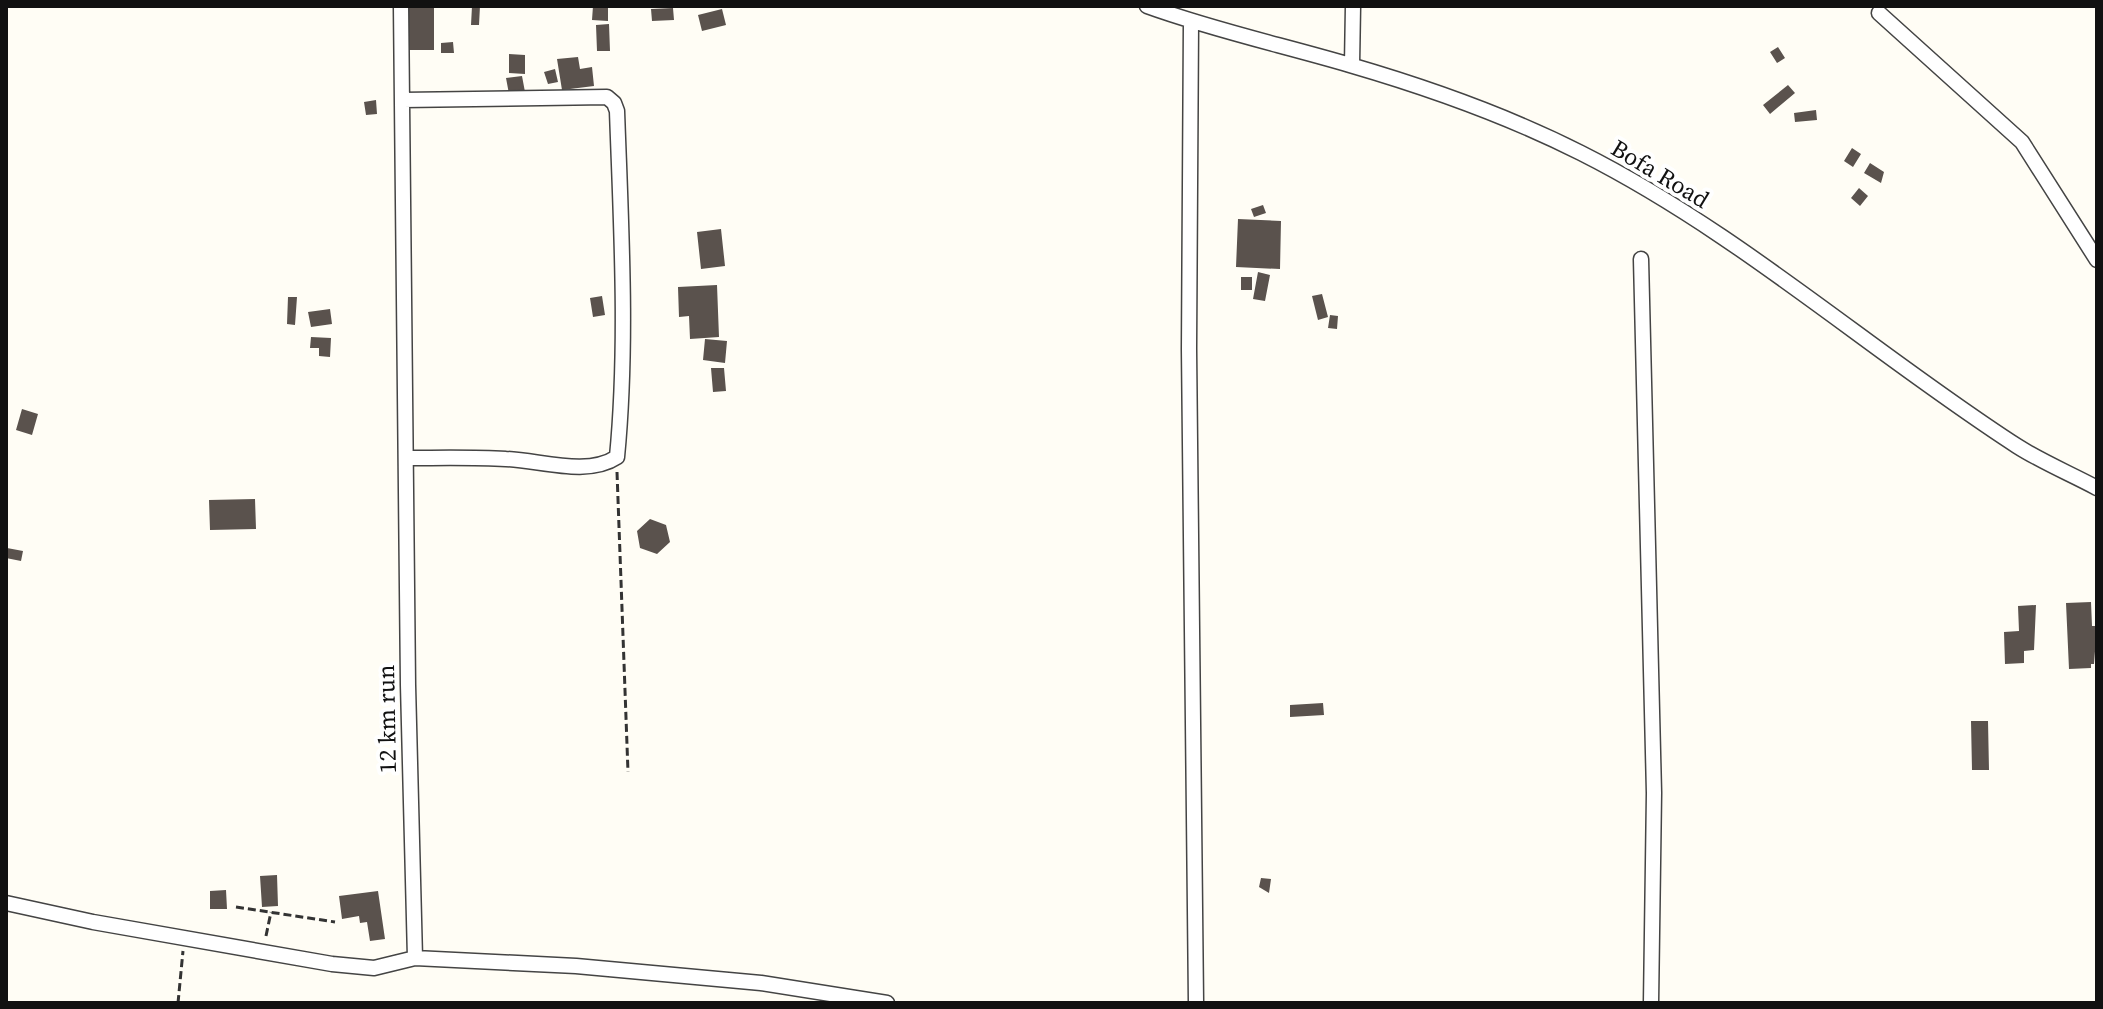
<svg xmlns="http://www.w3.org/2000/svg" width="2103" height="1009" viewBox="0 0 2103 1009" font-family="'Source Serif 4',serif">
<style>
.building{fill:#5a524d}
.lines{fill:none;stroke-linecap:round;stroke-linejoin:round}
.street-casing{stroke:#444;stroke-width:17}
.path{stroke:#333;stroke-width:3;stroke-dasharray:8 4;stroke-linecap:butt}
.street{stroke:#fff;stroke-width:14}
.labels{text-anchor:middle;stroke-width:8;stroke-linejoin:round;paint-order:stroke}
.street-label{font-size:24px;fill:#111;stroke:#fff}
</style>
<rect width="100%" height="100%" fill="#fffdf5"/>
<path class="building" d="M 409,6 L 434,6 L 434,50 L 408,50 Z
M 472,6 L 480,6 L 479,25 L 471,25 Z
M 593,6 L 608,6 L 608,21 L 592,20 Z
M 673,8 L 674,20 L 652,21 L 651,9 Z
M 722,9 L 726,25 L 702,31 L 698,15 Z
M 609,24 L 610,51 L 597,51 L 596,25 Z
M 453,42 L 454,53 L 441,53 L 441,43 Z
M 1778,47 L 1785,58 L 1777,63 L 1770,52 Z
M 509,54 L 525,55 L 525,74 L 509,73 Z
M 578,57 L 580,69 L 592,67 L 594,86 L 562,90 L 557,59 Z
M 555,69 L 558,82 L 548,84 L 544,72 Z
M 522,76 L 525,92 L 509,94 L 506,78 Z
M 1788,85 L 1795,93 L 1770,114 L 1763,105 Z
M 376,100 L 377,114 L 366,115 L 364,102 Z
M 1816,110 L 1817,120 L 1795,122 L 1794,113 Z
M 1852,148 L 1861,154 L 1853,167 L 1844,161 Z
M 1870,163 L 1884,172 L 1881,183 L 1864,173 Z
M 1859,188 L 1868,196 L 1860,206 L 1851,198 Z
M 1263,205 L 1266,213 L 1254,217 L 1251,209 Z
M 1238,219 L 1281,221 L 1280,269 L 1236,267 Z
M 721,229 L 725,266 L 701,269 L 697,232 Z
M 1258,272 L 1270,275 L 1265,301 L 1253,299 Z
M 1241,277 L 1252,277 L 1252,290 L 1241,290 Z
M 717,285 L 719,337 L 690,339 L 689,316 L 679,317 L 678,287 Z
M 1322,294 L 1328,317 L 1318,320 L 1312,296 Z
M 602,296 L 605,315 L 593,317 L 590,298 Z
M 288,297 L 297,297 L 295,325 L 287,324 Z
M 330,309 L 332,324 L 311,327 L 308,312 Z
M 1330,315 L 1338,316 L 1337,329 L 1328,328 Z
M 311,337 L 331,338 L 330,357 L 319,356 L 319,348 L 310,348 Z
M 705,339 L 727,341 L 725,363 L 703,360 Z
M 711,368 L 724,368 L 726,391 L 713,392 Z
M 22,409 L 38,414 L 32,435 L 16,430 Z
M 255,499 L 256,529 L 210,530 L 209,500 Z
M 650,519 L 666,525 L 670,542 L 657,554 L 640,548 L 637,531 Z
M 7,548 L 23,551 L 21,561 L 6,558 Z
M 2091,602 L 2092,626 L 2097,626 L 2094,664 L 2091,664 L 2091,668 L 2069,669 L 2066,603 Z
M 2036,605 L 2034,650 L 2024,651 L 2024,663 L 2005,664 L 2004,632 L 2019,631 L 2018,606 Z
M 1323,703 L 1324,715 L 1290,717 L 1290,705 Z
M 1971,721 L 1988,721 L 1989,770 L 1972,770 Z
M 277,875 L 278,906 L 262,907 L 260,876 Z
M 1261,878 L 1271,879 L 1269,893 L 1259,887 Z
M 226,890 L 227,909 L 210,909 L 210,891 Z
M 378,891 L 385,939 L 370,941 L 367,922 L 360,923 L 359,916 L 342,919 L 339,896 Z"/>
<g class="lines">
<g class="street-casing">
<path id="street" d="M 401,6 L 408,685 L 415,958 L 576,966 L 761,983 L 887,1003
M 1147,6 C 1213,30 1282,45 1350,65 C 1429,88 1508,116 1581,153 C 1738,232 1870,351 2017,446 C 2042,462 2071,474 2097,488
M 1879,13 L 2022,142 L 2097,260
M 1191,22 L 1189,349 L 1196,1003
M 1352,65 L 1353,6
M 403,100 L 607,97 L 614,103 L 617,111 C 621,225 628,343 617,457 C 587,477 540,460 506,459 C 473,457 439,458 406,458
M 1641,259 L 1654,793 L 1651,1003
M 6,903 L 93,922 L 332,964 L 374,968 L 415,958"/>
</g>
<path class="path" d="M 617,472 L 628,772
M 236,907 L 335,922
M 266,936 L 271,912
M 178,1003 L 183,951"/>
<use href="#street" class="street"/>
</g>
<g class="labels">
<g class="street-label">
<text transform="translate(1660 174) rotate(31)" y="8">Bofa Road</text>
<text transform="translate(387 719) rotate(-91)" y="8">12 km run</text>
</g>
</g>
<rect width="2103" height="1009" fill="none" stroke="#111111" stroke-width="16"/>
</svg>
